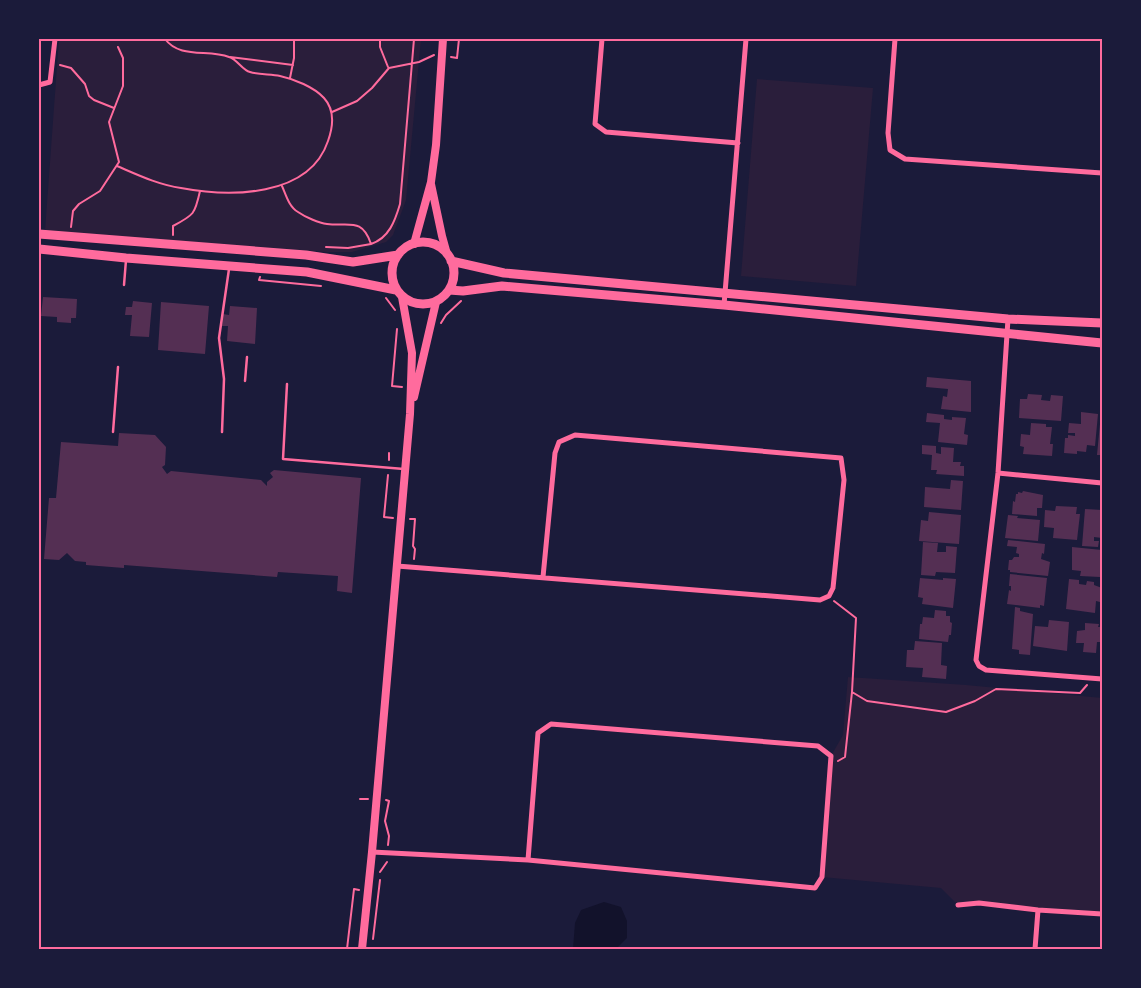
<svg xmlns="http://www.w3.org/2000/svg" width="1141" height="988" viewBox="0 0 1141 988" font-family="'Titillium Web',sans-serif">
<style>
.green{fill:#2a1e3b}
.water{fill:#12122b}
.building{fill:#542f53}
.lines{fill:none;stroke-linecap:round;stroke-linejoin:round}
.path{stroke:#ff6b9d;stroke-width:2}
.service{stroke:#ff6b9d;stroke-width:2.5}
.minor{stroke:#ff6b9d;stroke-width:5}
.secondary{stroke:#ff6b9d;stroke-width:8}
.primary{stroke:#ff6b9d;stroke-width:9}
.neatline{fill:none;stroke:#ff6b9d;stroke-width:2}
</style>
<rect width="100%" height="100%" fill="#1b1b3a"/>
<path class="green" d="M 59,39 L 421,39 L 406,200 L 393,235 L 386,242 L 352,252 L 327,252 L 45,231 Z
M 757,79 L 873,88 L 856,286 L 741,276 Z
M 848,677 L 966,685 L 1102,698 L 1102,914 L 979,903 L 958,905 L 941,888 L 822,877 L 831,756 L 843,735 Z"/>
<path class="water" d="M 604,902 L 621,907 L 627,921 L 627,938 L 616,949 L 573,949 L 575,923 L 581,910 Z"/>
<path class="building" d="M 43,297 L 77,299 L 76,318 L 71,318 L 71,323 L 57,322 L 57,317 L 41,316 Z
M 133,301 L 152,303 L 149,337 L 130,336 L 132,315 L 125,315 L 126,307 L 132,307 Z
M 161,302 L 209,306 L 205,354 L 158,350 Z
M 230,306 L 257,308 L 255,344 L 227,341 L 228,326 L 222,326 L 223,314 L 229,315 Z
M 927,377 L 971,381 L 971,412 L 941,409 L 943,396 L 947,397 L 948,389 L 926,387 Z
M 1028,394 L 1042,395 L 1041,400 L 1050,401 L 1051,395 L 1063,396 L 1061,421 L 1019,418 L 1020,399 L 1027,399 Z
M 1081,412 L 1098,414 L 1095,446 L 1087,445 L 1086,452 L 1077,451 L 1077,454 L 1064,453 L 1065,438 L 1068,438 L 1068,435 L 1075,436 L 1075,433 L 1068,433 L 1069,423 L 1081,424 Z
M 927,413 L 944,415 L 944,419 L 952,420 L 952,417 L 966,418 L 964,434 L 968,435 L 967,445 L 938,442 L 940,423 L 926,422 Z
M 1031,423 L 1046,424 L 1046,427 L 1052,427 L 1050,444 L 1053,444 L 1052,456 L 1023,454 L 1024,447 L 1020,446 L 1021,434 L 1030,435 Z
M 1100,424 L 1102,424 L 1102,455 L 1097,455 Z
M 119,433 L 155,435 L 166,447 L 165,465 L 162,467 L 167,474 L 171,471 L 261,480 L 267,486 L 267,482 L 273,477 L 270,473 L 274,470 L 361,478 L 352,593 L 337,591 L 338,576 L 278,572 L 277,577 L 124,565 L 124,568 L 86,565 L 86,562 L 75,561 L 67,553 L 59,560 L 44,559 L 49,498 L 56,498 L 61,442 L 118,446 Z
M 922,445 L 936,446 L 936,453 L 941,454 L 941,447 L 954,448 L 953,462 L 961,462 L 960,466 L 964,466 L 964,476 L 936,474 L 937,470 L 931,470 L 932,455 L 922,454 Z
M 951,480 L 963,481 L 961,510 L 924,507 L 925,487 L 950,489 Z
M 1023,491 L 1043,495 L 1042,508 L 1037,508 L 1037,516 L 1012,514 L 1013,501 L 1015,502 L 1016,494 L 1018,494 L 1018,492 L 1022,493 Z
M 1056,506 L 1077,507 L 1076,514 L 1080,514 L 1077,540 L 1053,538 L 1054,528 L 1044,527 L 1045,510 L 1055,511 Z
M 1085,509 L 1102,510 L 1102,538 L 1094,537 L 1094,541 L 1099,541 L 1098,547 L 1082,546 Z
M 929,512 L 961,515 L 959,544 L 919,541 L 921,520 L 928,521 Z
M 1008,515 L 1018,516 L 1017,518 L 1040,520 L 1038,541 L 1005,538 Z
M 1008,540 L 1045,544 L 1044,554 L 1042,553 L 1041,559 L 1050,562 L 1048,576 L 1010,572 L 1010,570 L 1008,570 L 1009,560 L 1012,560 L 1014,557 L 1019,557 L 1019,554 L 1016,553 L 1017,547 L 1007,546 Z
M 923,542 L 938,543 L 937,552 L 946,552 L 946,546 L 957,547 L 955,573 L 936,572 L 935,576 L 921,575 Z
M 1072,547 L 1102,550 L 1102,568 L 1101,568 L 1100,577 L 1080,576 L 1081,571 L 1072,570 Z
M 1010,574 L 1047,578 L 1044,606 L 1040,605 L 1040,608 L 1007,604 L 1009,590 L 1011,591 L 1011,586 L 1009,586 Z
M 920,578 L 943,580 L 943,578 L 956,579 L 953,608 L 922,604 L 923,598 L 918,597 Z
M 1069,579 L 1079,580 L 1079,584 L 1086,585 L 1087,581 L 1094,582 L 1094,585 L 1102,588 L 1100,602 L 1096,601 L 1095,613 L 1066,609 Z
M 1015,607 L 1020,608 L 1020,611 L 1033,614 L 1030,655 L 1019,654 L 1019,650 L 1012,649 Z
M 935,610 L 946,611 L 946,616 L 950,616 L 950,622 L 952,623 L 951,635 L 949,635 L 948,642 L 919,639 L 920,624 L 922,624 L 923,617 L 934,618 Z
M 1049,620 L 1069,622 L 1067,651 L 1033,646 L 1035,626 L 1048,627 Z
M 1085,623 L 1099,624 L 1098,627 L 1101,627 L 1100,642 L 1097,642 L 1096,653 L 1083,652 L 1084,643 L 1076,643 L 1077,631 L 1085,630 Z
M 915,641 L 942,643 L 941,665 L 947,666 L 946,679 L 922,677 L 923,668 L 906,667 L 907,650 L 914,650 Z"/>
<g class="lines">
<path class="path" d="M 380,39 L 380,47 L 388,67
M 230,57 L 293,65
M 451,57 L 457,58 L 459,39
M 60,65 L 71,68 L 85,84 L 89,96 L 94,100 L 114,108
M 290,78 L 294,58 L 294,39
M 332,112 L 357,101 L 372,88 L 389,68 L 419,62 L 434,55
M 117,166 C 138,175 159,185 181,188 C 229,197 309,198 328,141 C 333,127 335,110 324,98 C 314,87 294,79 280,76 C 271,74 259,75 250,72 C 242,70 237,59 229,57 C 208,49 180,59 165,39
M 282,186 C 286,195 289,207 298,212 C 305,217 319,223 327,224 C 349,227 362,217 371,244 C 389,238 395,221 400,204 L 414,39
M 71,227 L 73,211 L 79,204 L 100,191 L 119,162 L 109,122 L 123,86 L 123,58 L 118,47
M 173,235 L 173,226 C 194,215 195,214 200,191
M 326,247 L 348,248 L 371,244
M 260,277 L 259,280 L 321,286
M 386,298 L 395,310
M 441,323 L 446,315 L 461,301
M 397,329 L 392,386 L 402,387
M 389,460 L 389,453
M 388,475 L 384,517 L 393,518
M 410,519 L 415,519 L 413,546 L 415,549 L 414,559
M 834,601 L 856,618 L 852,692 L 845,757 L 838,761
M 852,692 L 867,701 L 946,712 L 975,701 L 996,689 L 1080,693 L 1087,685
M 360,799 L 368,799
M 386,800 L 389,801 L 385,821 L 389,836 L 388,845
M 380,872 L 387,862
M 373,939 L 380,880
M 347,949 L 354,889 L 359,890"/>
<path class="service" d="M 124,285 L 126,260
M 245,381 L 247,357
M 287,384 L 283,459 L 404,469
M 113,432 L 118,367
M 222,432 L 224,379 L 219,338 L 229,269"/>
<path class="minor" d="M 602,39 L 595,124 L 606,132 L 738,143
M 895,39 L 888,133 L 890,150 L 905,159 L 1102,173
M 39,85 L 50,82 L 55,39
M 724,305 L 746,39
M 1008,319 L 998,473 L 976,660 L 979,666 L 986,670 L 1102,679
M 998,473 L 1102,483
M 397,566 L 820,600 L 829,596 L 833,588 L 844,480 L 841,458 L 575,435 L 559,442 L 555,453 L 543,577
M 372,852 L 528,860 L 815,888 L 822,877 L 831,756 L 818,746 L 551,724 L 538,733 L 528,860
M 958,905 L 979,903 L 1038,910 L 1102,914
M 1035,949 L 1038,910"/>
<path class="secondary" d="M 431,184 L 442,236 L 447,254
M 414,244 L 431,182 L 436,145 L 443,39
M 414,397 L 436,302
M 362,949 L 372,852 L 410,414 L 412,353 L 402,297"/>
<path class="primary" d="M 39,234 L 306,255 L 353,262 L 398,255
M392 273a31 31 0 1 1 62 0a31 31 0 1 1-62 0Z
M 39,249 L 126,258 L 307,272 L 396,290
M 451,261 L 504,273 L 1008,319 L 1102,323
M 449,290 L 463,291 L 502,286 L 724,305 L 1102,343"/>
</g>
<rect width="1141" height="988" fill="none" stroke="#1b1b3a" stroke-width="80"/>
<rect x="40" y="40" width="1061" height="908" class="neatline"/>
</svg>
